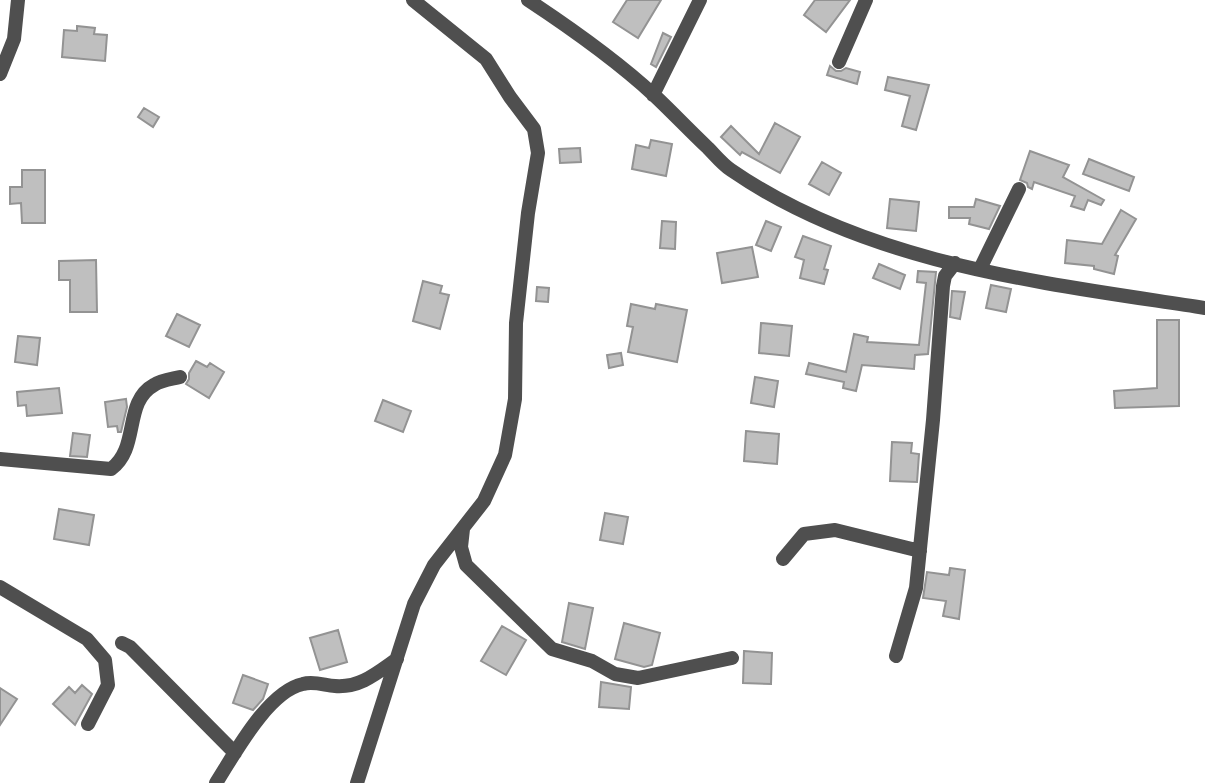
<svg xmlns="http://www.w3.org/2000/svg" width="1205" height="783" viewBox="0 0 1205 783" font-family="Manrope,sans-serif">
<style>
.building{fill:#bfbfbf;stroke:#939393;stroke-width:2}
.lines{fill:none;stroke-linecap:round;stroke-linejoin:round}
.street{stroke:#4f4f4f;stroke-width:14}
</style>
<rect width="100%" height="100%" fill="#fff"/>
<path class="building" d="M 627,0 L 661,0 L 638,38 L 613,22 Z
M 815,0 L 850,0 L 826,32 L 804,15 Z
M 77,26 L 95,28 L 94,34 L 107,35 L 105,61 L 62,57 L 64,30 L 77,31 Z
M 663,33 L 671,37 L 656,67 L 651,64 Z
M 830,66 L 836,71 L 841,71 L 846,68 L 860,72 L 857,84 L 827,75 Z
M 888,77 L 929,85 L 916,130 L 902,126 L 910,96 L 885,90 Z
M 144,108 L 159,117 L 153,127 L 138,117 Z
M 775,123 L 800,137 L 780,173 L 742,152 L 740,155 L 721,137 L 731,126 L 759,154 Z
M 651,140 L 672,144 L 666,176 L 632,169 L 636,145 L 649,148 Z
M 580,148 L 581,162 L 560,163 L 559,149 Z
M 1030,151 L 1069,165 L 1063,177 L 1104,200 L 1101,205 L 1088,200 L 1084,210 L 1071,206 L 1075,196 L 1034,182 L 1032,189 L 1028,187 L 1027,183 L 1020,180 Z
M 1089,159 L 1134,177 L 1129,191 L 1083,174 Z
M 822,162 L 841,173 L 829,195 L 809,184 Z
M 22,170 L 45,170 L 45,223 L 22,223 L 21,203 L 10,204 L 10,187 L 22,187 Z
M 890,199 L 919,202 L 916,231 L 887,228 Z
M 976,199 L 1000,206 L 989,229 L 969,224 L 970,218 L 949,218 L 949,207 L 974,207 Z
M 1121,210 L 1136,219 L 1115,255 L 1118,256 L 1114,274 L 1094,269 L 1094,266 L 1065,263 L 1067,240 L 1102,244 Z
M 662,221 L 676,222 L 675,249 L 660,248 Z
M 766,221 L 781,227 L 771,251 L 756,245 Z
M 803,236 L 831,246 L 824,269 L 828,270 L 824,284 L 800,278 L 804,260 L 795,257 Z
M 752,247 L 758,277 L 722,283 L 717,253 Z
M 96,260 L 97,312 L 70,312 L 70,280 L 59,280 L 59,261 Z
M 879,264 L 905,275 L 900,289 L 873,278 Z
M 918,271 L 936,272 L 928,354 L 915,355 L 914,369 L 862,365 L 856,391 L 843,388 L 844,382 L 806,374 L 809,363 L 846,372 L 854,334 L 868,337 L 867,342 L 919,345 L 926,283 L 917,282 Z
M 423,281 L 442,286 L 440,293 L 449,295 L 440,329 L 413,321 Z
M 991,285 L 1011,289 L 1006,312 L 986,308 Z
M 537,287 L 549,288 L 548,302 L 536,301 Z
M 952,291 L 965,292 L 960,319 L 950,317 Z
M 631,304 L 655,309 L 656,304 L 687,310 L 677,362 L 628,352 L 633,327 L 627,326 Z
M 177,314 L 200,325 L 189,347 L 166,336 Z
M 1157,320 L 1179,320 L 1179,406 L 1115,408 L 1114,391 L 1157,388 Z
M 761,323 L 792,326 L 789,356 L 759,353 Z
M 18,336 L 40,338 L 37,365 L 15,362 Z
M 621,353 L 623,365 L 609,368 L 607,355 Z
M 196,361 L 207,367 L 210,363 L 224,372 L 209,398 L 186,384 L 189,379 L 189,373 Z
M 755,377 L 778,381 L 774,407 L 751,403 Z
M 59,388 L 62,413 L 27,416 L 26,405 L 18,406 L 17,392 Z
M 126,399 L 127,407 L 121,432 L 118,432 L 117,426 L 108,427 L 105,402 Z
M 383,400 L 411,411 L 403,432 L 375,421 Z
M 746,431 L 779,434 L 777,464 L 744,461 Z
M 73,433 L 90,435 L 87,457 L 70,456 Z
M 892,442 L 912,443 L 911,453 L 919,454 L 917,482 L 890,481 Z
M 59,509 L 94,515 L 89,545 L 54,539 Z
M 605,513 L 628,517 L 623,544 L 600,540 Z
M 950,568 L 965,570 L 959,619 L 943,616 L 946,601 L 923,598 L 927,572 L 949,575 Z
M 569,603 L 593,608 L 585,649 L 562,642 Z
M 624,623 L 660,633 L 652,665 L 644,667 L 615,659 Z
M 502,626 L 526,640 L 506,675 L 481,661 Z
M 338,630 L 347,662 L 320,670 L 310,638 Z
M 744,651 L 772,653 L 771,684 L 743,683 Z
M 243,675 L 268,684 L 263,699 L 253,710 L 233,703 Z
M 601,682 L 631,687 L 629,709 L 599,707 Z
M 82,685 L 92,694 L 75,725 L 53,704 L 69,687 L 75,693 Z
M 0,688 L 17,699 L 0,725 Z"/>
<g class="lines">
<path class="street" d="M 528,0 C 572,29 616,60 655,96 C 673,113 690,131 708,148 C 715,155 722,164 731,170 C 869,265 1044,283 1205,308
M 839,62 L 866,0
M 0,74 L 14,39 L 18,0
M 653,95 L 700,0
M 980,269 L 1019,189
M 0,459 L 111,469 C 140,448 123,402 154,385 C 161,380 172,379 180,377
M 463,529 L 461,547 L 466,565 L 552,649 L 592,661 L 615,674 L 638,678 L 732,658
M 783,559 L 804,534 L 835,530 L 920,551
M 0,587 L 87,639 L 105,660 L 108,685 L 88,724
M 122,643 L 130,647 L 235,753
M 896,656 L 916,588 L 933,420 L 943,286 L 945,276 L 955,263
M 216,783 C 234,755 268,691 303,684 C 313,681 324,685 335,686 C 360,688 377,673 397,659
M 357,783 L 414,604 L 434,565 L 484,501 L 505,455 L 515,399 L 516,323 L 528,213 L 538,153 L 534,129 L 510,97 L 486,59 L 413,0"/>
</g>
</svg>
